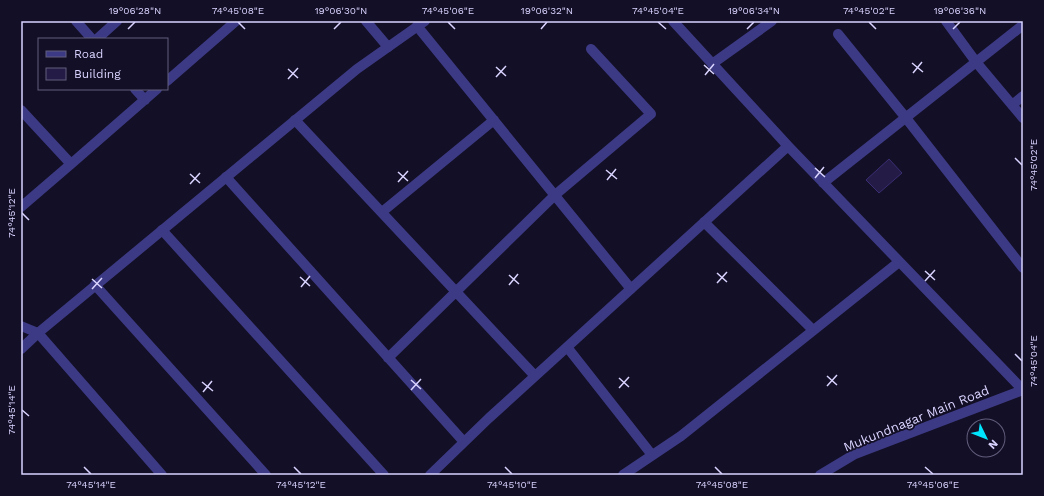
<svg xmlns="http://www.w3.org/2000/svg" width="1044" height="496" viewBox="0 0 1044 496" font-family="'Work Sans',sans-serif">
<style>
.building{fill:#241b47;stroke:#3b2d73}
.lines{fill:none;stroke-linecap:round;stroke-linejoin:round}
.minor{stroke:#3d3a85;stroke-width:10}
.tertiary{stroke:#3d3a85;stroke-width:10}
.ticks{fill:none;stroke:#d9d4ff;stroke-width:1.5}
.labels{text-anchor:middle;stroke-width:3.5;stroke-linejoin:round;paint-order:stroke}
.street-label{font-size:13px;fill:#d9d4ff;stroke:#130f26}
.neatline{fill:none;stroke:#d9d4ff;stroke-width:1.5}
.ticks-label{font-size:10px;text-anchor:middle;fill:#d9d4ff}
</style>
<rect width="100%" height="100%" fill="#130f26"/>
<path class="building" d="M 889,159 L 902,173 L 879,193 L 866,180 Z"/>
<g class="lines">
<path class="minor" d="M 76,21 L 92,39
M 366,21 L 388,47
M 946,21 L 976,62 L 1023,118
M 417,26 L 631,289
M 838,34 L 906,118 L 1023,268
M 97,39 L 117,21
M 712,64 L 772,21
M 167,81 L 236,21
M 135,89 L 145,100
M 1012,105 L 1023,96
M 21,110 L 71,164 L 157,89
M 295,120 L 535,376
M 788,146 L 1023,390
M 226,177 L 464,442
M 823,183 L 1023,25
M 21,207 L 71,164
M 382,212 L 494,120
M 704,222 L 813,330
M 162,230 L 384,475
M 95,285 L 266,475
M 21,326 L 38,333 L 162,475
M 567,347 L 652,455
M 388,358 L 555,195 L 651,114 L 591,49
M 430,475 L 489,418 L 788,146 L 673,21
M 623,475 L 681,436 L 899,262
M 820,475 L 855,454 L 1023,390"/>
<path class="tertiary" d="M 21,349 L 38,333 L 357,69 L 425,21"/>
</g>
<path class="ticks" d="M 238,22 L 245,29M 448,22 L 455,29M 658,22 L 666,29M 869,22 L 876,29M 128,29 L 135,22M 334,29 L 341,22M 541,29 L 547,22M 747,29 L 754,22M 953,29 L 960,22M 912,63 L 923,72M 704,65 L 714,74M 496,67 L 506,76M 288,69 L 298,78M 913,73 L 922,62M 705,75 L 714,64M 496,77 L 506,66M 288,79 L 298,68M 1015,158 L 1022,165M 815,168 L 825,177M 606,170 L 617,179M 398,172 L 408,181M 190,174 L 200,183M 815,178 L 824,167M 607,180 L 616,169M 398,182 L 408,171M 190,184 L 200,173M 22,213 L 29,220M 925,271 L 935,280M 717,273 L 727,282M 509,275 L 519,284M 300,277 L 310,286M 92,279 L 102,288M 925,281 L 935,270M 717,283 L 727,272M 509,285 L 518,274M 301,287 L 310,276M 92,289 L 102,278M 1015,354 L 1022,361M 827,376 L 837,385M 619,378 L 629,387M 411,380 L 421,389M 202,382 L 213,391M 827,386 L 837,375M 619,388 L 629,377M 411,390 L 421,379M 203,392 L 212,381M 22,410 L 29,416M 84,467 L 91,474M 294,467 L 301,474M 505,467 L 512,474M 715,467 L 722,474M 925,467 L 933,474"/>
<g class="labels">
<g class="street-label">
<text transform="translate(916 418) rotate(-22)" y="5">Mukundnagar Main Road</text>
</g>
</g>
<rect width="1044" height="496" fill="none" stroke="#130f26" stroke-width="44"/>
<rect x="38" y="38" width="130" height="52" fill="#130f26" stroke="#625e7d"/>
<rect x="46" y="51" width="20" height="6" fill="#3d3a85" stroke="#625e7d"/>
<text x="74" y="58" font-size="12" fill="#d9d4ff">Road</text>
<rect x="46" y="68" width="20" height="12" fill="#241b47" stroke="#625e7d"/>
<text x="74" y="78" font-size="12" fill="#d9d4ff">Building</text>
<g transform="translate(986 438) rotate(133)"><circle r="19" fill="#130f26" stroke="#625e7d"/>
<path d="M0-3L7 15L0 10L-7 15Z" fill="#00e5ff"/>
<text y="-6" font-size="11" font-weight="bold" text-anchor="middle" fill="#d9d4ff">N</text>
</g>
<rect x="22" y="22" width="1000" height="452" class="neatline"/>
<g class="ticks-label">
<text x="135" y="14">19°06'28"N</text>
<text x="238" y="14">74°45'08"E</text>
<text x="341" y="14">19°06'30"N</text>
<text x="448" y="14">74°45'06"E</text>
<text x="547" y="14">19°06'32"N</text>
<text x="658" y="14">74°45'04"E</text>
<text x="754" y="14">19°06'34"N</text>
<text x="869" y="14">74°45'02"E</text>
<text x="960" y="14">19°06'36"N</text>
<text transform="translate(1033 165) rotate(-90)" y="4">74°45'02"E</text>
<text transform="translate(11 213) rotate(-90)" y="4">74°45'12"E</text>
<text transform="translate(1033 361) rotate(-90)" y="4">74°45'04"E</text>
<text transform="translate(11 410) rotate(-90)" y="4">74°45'14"E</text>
<text x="91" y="488">74°45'14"E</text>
<text x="301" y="488">74°45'12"E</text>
<text x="512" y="488">74°45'10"E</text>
<text x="722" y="488">74°45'08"E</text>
<text x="933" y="488">74°45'06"E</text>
</g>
</svg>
